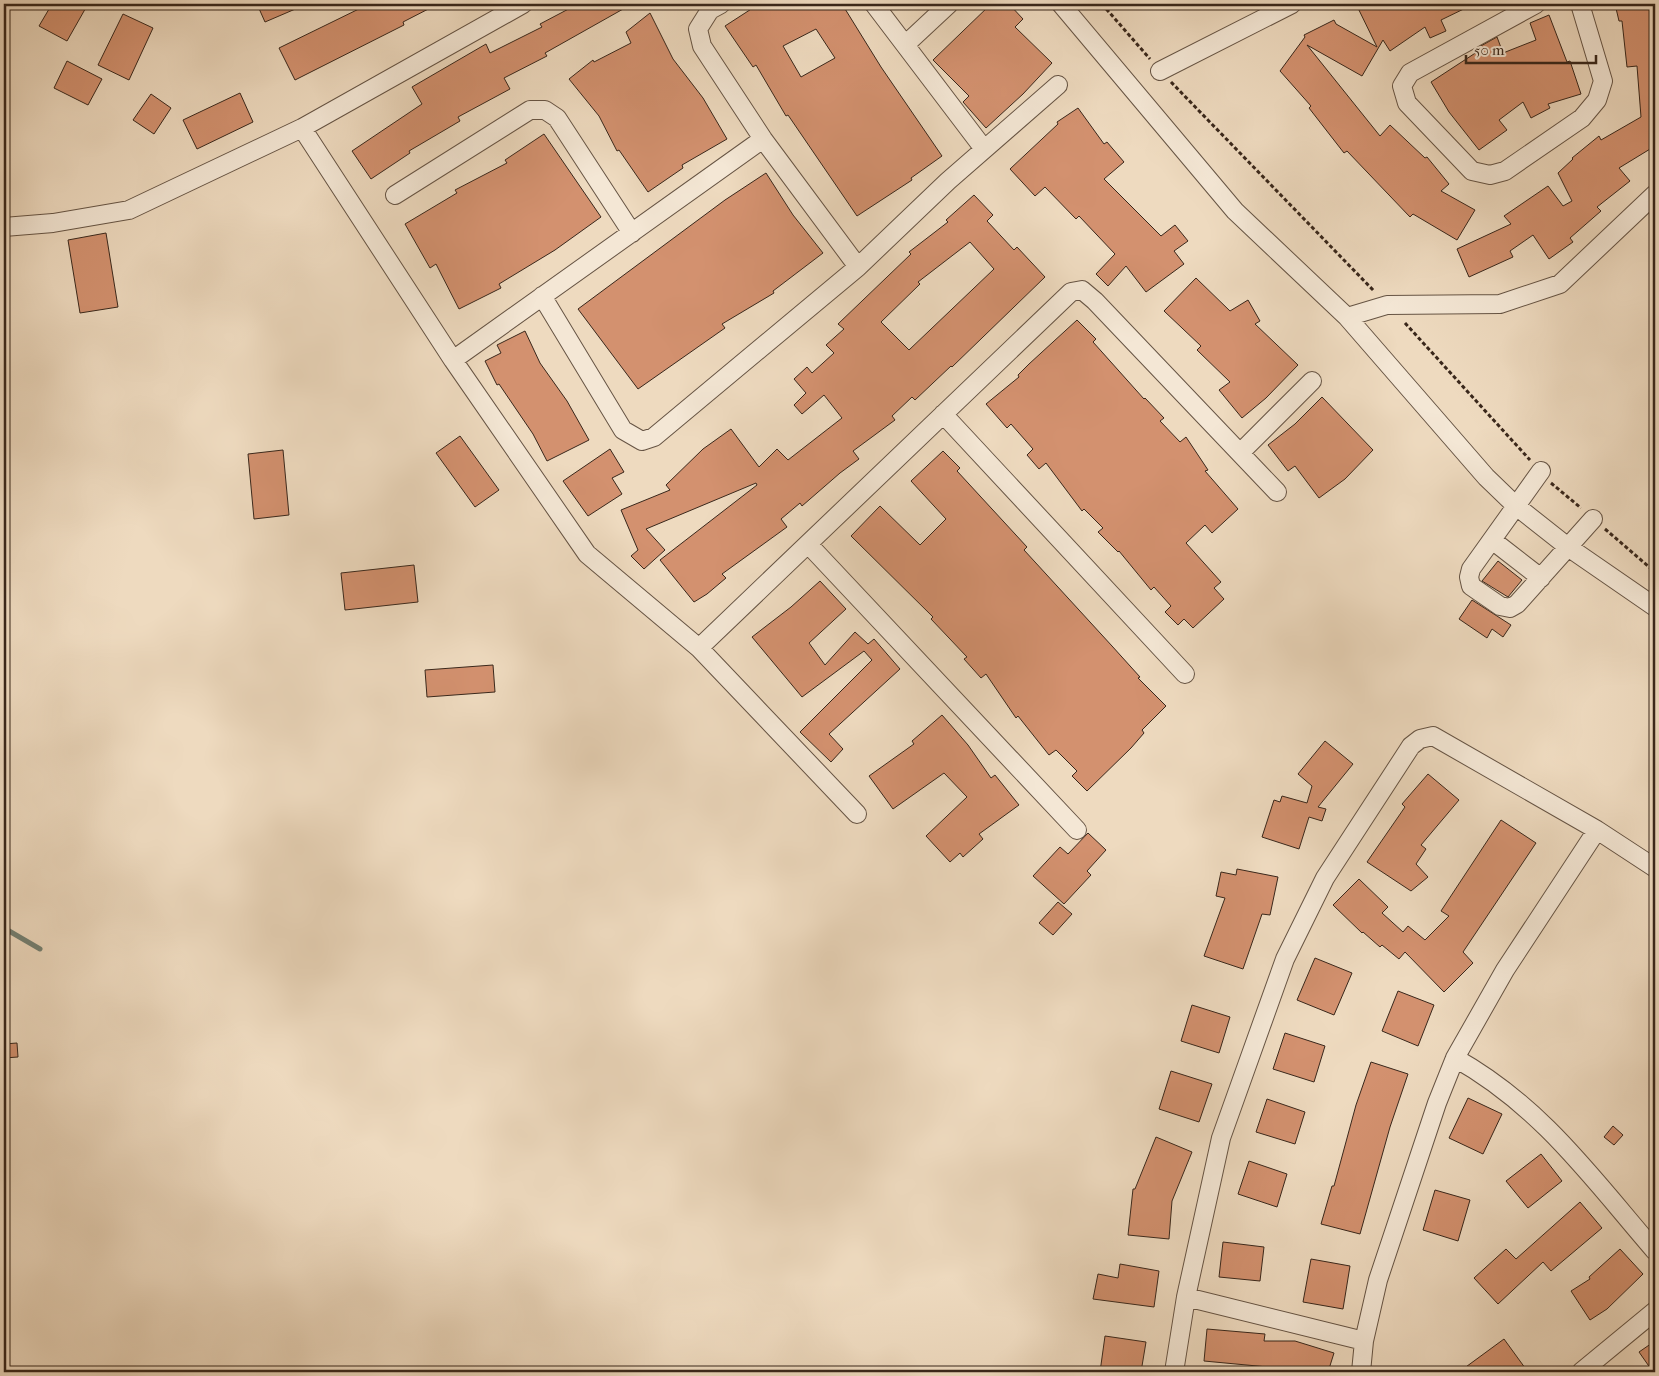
<svg xmlns="http://www.w3.org/2000/svg" width="1659" height="1376" viewBox="0 0 1659 1376" font-family="'IM FELL French Canon',serif">
<style>
.lines{fill:none;stroke-linecap:round;stroke-linejoin:round}
.stream{stroke:#738073;stroke-width:5}
.building{fill:#d3916f;stroke:#39271b;fill-rule:evenodd}
.minor-casing{stroke:#665444;stroke-width:20}
.path{stroke:#39271b;stroke-width:3;stroke-dasharray:4 2.5;stroke-linecap:butt}
.minor{stroke:#f4e7d5;stroke-width:18}
</style>
<rect width="100%" height="100%" fill="#eedabf"/>
<filter id="stains"><feTurbulence type="fractalNoise" baseFrequency=".004" numOctaves="4"/><feColorMatrix values="0 0 0 0 .2 0 0 0 0 .09 0 0 0 0 .02 0 0 0 .5 -.17"/></filter>
<radialGradient id="worn" r=".72"><stop offset=".6" stop-color="#630" stop-opacity="0"/><stop offset="1" stop-color="#630" stop-opacity=".3"/></radialGradient>
<g class="lines">
<path class="stream" d="M 4,928 L 40,949"/>
</g>
<path class="building" d="M 52,4 L 88,4 L 67,41 L 39,26 Z
M 257,4 L 307,4 L 265,22 Z
M 369,4 L 438,4 L 403,22 L 404,25 L 295,80 L 279,48 Z
M 578,4 L 632,4 L 545,53 L 547,56 L 504,78 L 510,89 L 458,117 L 460,121 L 409,151 L 410,153 L 371,179 L 352,151 L 422,104 L 412,87 L 486,44 L 490,53 L 542,27 L 540,24 Z
M 759,4 L 842,4 L 881,67 L 942,156 L 911,178 L 912,180 L 857,216 L 788,115 L 786,116 L 756,65 L 753,67 L 725,26 ZM 816,29 L 835,58 L 801,77 L 783,46 Z
M 991,4 L 1009,4 L 1023,19 L 1015,27 L 1052,63 L 1023,94 L 986,128 L 963,102 L 969,96 L 933,60 Z
M 1356,4 L 1474,4 L 1441,20 L 1446,31 L 1430,38 L 1425,27 L 1390,51 L 1383,40 L 1362,76 L 1307,45 L 1380,136 L 1390,125 L 1425,158 L 1427,157 L 1449,184 L 1441,191 L 1475,210 L 1457,240 L 1413,214 L 1410,217 L 1347,151 L 1344,153 L 1309,108 L 1311,106 L 1280,71 L 1305,37 L 1304,35 L 1334,20 L 1336,24 L 1377,47 Z
M 1615,4 L 1648,4 L 1653,29 L 1655,28 L 1655,146 L 1619,168 L 1630,181 L 1597,207 L 1601,211 L 1570,238 L 1573,242 L 1549,259 L 1533,235 L 1510,251 L 1513,257 L 1469,277 L 1457,249 L 1511,224 L 1504,216 L 1548,186 L 1563,206 L 1572,201 L 1558,173 L 1573,159 L 1572,158 L 1599,136 L 1601,140 L 1641,117 L 1637,66 L 1627,67 L 1622,21 L 1619,21 Z
M 650,13 L 673,59 L 703,98 L 727,139 L 682,165 L 683,168 L 648,192 L 619,150 L 617,151 L 599,116 L 569,79 L 593,60 L 594,62 L 631,43 L 626,32 Z
M 123,14 L 153,28 L 129,80 L 98,65 Z
M 1549,15 L 1567,62 L 1570,61 L 1581,94 L 1548,104 L 1550,108 L 1531,118 L 1523,102 L 1499,120 L 1507,130 L 1479,150 L 1449,112 L 1431,82 L 1480,50 L 1479,47 L 1497,37 L 1503,53 L 1536,40 L 1530,23 Z
M 67,61 L 102,79 L 88,105 L 54,88 Z
M 240,93 L 253,122 L 197,149 L 183,120 Z
M 151,94 L 171,108 L 154,134 L 133,120 Z
M 1078,108 L 1104,144 L 1107,142 L 1124,162 L 1104,179 L 1161,236 L 1175,225 L 1188,241 L 1174,251 L 1184,264 L 1146,292 L 1126,266 L 1108,286 L 1096,274 L 1115,254 L 1079,216 L 1076,219 L 1045,187 L 1035,196 L 1010,169 L 1058,124 L 1057,122 Z
M 544,134 L 601,217 L 555,250 L 499,284 L 501,288 L 459,309 L 436,264 L 430,268 L 405,224 L 457,193 L 455,190 L 507,163 L 505,160 Z
M 766,173 L 793,215 L 823,253 L 773,291 L 774,293 L 722,324 L 725,328 L 638,389 L 578,309 L 725,200 Z
M 974,195 L 993,215 L 987,221 L 1014,250 L 1017,247 L 1045,277 L 952,367 L 951,366 L 915,400 L 912,397 L 892,416 L 895,420 L 853,451 L 859,459 L 840,473 L 802,506 L 800,503 L 781,519 L 787,527 L 722,574 L 726,578 L 707,594 L 694,602 L 660,560 L 757,485 L 756,483 L 646,529 L 665,550 L 644,569 L 631,556 L 638,550 L 621,510 L 670,490 L 666,485 L 703,449 L 731,429 L 759,467 L 777,449 L 788,460 L 842,418 L 824,395 L 802,414 L 794,405 L 806,393 L 794,379 L 807,367 L 812,373 L 834,353 L 826,345 L 844,329 L 838,324 L 911,254 L 909,252 L 948,222 L 946,220 ZM 970,242 L 994,269 L 909,350 L 881,322 L 920,284 L 918,282 Z
M 106,233 L 118,307 L 80,313 L 68,240 Z
M 1196,278 L 1230,311 L 1248,300 L 1260,321 L 1255,324 L 1298,365 L 1266,398 L 1242,418 L 1219,390 L 1230,382 L 1197,350 L 1201,346 L 1164,311 Z
M 1077,320 L 1096,339 L 1093,342 L 1144,399 L 1145,398 L 1164,418 L 1160,421 L 1180,442 L 1186,437 L 1208,470 L 1205,471 L 1238,509 L 1212,533 L 1205,525 L 1186,543 L 1221,582 L 1214,588 L 1224,599 L 1193,628 L 1184,619 L 1178,625 L 1165,612 L 1171,606 L 1154,587 L 1151,590 L 1119,551 L 1118,552 L 1098,532 L 1103,528 L 1084,509 L 1082,511 L 1046,463 L 1039,469 L 1027,455 L 1033,449 L 1011,424 L 1007,428 L 986,404 L 1019,377 L 1018,375 L 1029,364 Z
M 525,331 L 540,363 L 567,401 L 589,440 L 547,461 L 533,434 L 499,384 L 497,385 L 485,361 L 501,353 L 497,345 Z
M 1322,397 L 1373,450 L 1345,479 L 1319,498 L 1295,466 L 1288,471 L 1268,445 L 1295,424 Z
M 460,436 L 499,490 L 475,507 L 436,453 Z
M 610,449 L 624,472 L 612,478 L 622,494 L 588,516 L 563,481 Z
M 283,450 L 289,515 L 254,519 L 248,454 Z
M 943,451 L 960,468 L 957,471 L 1027,547 L 1024,550 L 1112,646 L 1140,677 L 1138,678 L 1166,706 L 1142,730 L 1144,733 L 1131,748 L 1087,791 L 1072,776 L 1077,771 L 1056,750 L 1049,755 L 1018,716 L 1016,718 L 986,674 L 981,678 L 964,659 L 967,657 L 931,619 L 933,617 L 851,536 L 880,506 L 920,545 L 946,519 L 911,481 Z
M 1498,561 L 1522,580 L 1508,597 L 1482,581 Z
M 414,565 L 418,602 L 345,610 L 341,573 Z
M 820,581 L 846,609 L 809,643 L 825,665 L 855,632 L 868,644 L 874,639 L 900,669 L 829,734 L 843,749 L 831,762 L 800,732 L 872,660 L 864,651 L 802,697 L 752,637 L 791,607 Z
M 1472,600 L 1511,625 L 1503,637 L 1492,629 L 1487,638 L 1459,619 Z
M 493,665 L 495,692 L 427,697 L 425,670 Z
M 942,715 L 968,745 L 991,778 L 995,775 L 1019,805 L 979,834 L 983,839 L 963,857 L 960,853 L 950,862 L 926,836 L 967,797 L 944,773 L 893,809 L 869,776 L 914,744 L 912,741 Z
M 1325,741 L 1353,764 L 1318,807 L 1326,809 L 1322,821 L 1309,817 L 1299,849 L 1262,837 L 1274,800 L 1280,802 L 1282,796 L 1307,803 L 1312,786 L 1298,774 Z
M 1428,774 L 1459,800 L 1421,845 L 1426,849 L 1416,864 L 1428,877 L 1411,891 L 1367,862 L 1405,807 L 1402,804 Z
M 1501,820 L 1536,843 L 1463,952 L 1473,963 L 1444,992 L 1405,952 L 1399,959 L 1382,945 L 1380,947 L 1363,932 L 1362,933 L 1333,905 L 1359,879 L 1388,907 L 1382,913 L 1403,932 L 1408,926 L 1425,940 L 1449,916 L 1441,911 Z
M 1088,833 L 1106,850 L 1087,871 L 1091,875 L 1064,904 L 1033,876 L 1060,847 L 1068,854 Z
M 1237,869 L 1278,877 L 1270,915 L 1262,914 L 1243,969 L 1204,956 L 1225,898 L 1216,896 L 1221,872 L 1236,875 Z
M 1058,902 L 1072,914 L 1053,935 L 1039,923 Z
M 1315,958 L 1352,973 L 1334,1015 L 1297,1000 Z
M 1398,991 L 1434,1005 L 1418,1046 L 1382,1031 Z
M 1192,1005 L 1230,1017 L 1219,1053 L 1181,1041 Z
M 1285,1033 L 1325,1046 L 1314,1082 L 1273,1069 Z
M 17,1043 L 18,1057 L 4,1058 L 4,1044 Z
M 1371,1062 L 1408,1074 L 1390,1127 L 1360,1234 L 1321,1224 L 1332,1186 L 1334,1186 L 1356,1105 Z
M 1171,1071 L 1212,1084 L 1199,1122 L 1159,1109 Z
M 1468,1098 L 1502,1114 L 1483,1154 L 1449,1138 Z
M 1267,1099 L 1305,1112 L 1295,1144 L 1256,1132 Z
M 1613,1126 L 1623,1135 L 1614,1145 L 1604,1137 Z
M 1156,1137 L 1192,1152 L 1172,1201 L 1169,1239 L 1128,1235 L 1133,1189 L 1135,1189 Z
M 1541,1154 L 1562,1181 L 1528,1208 L 1506,1181 Z
M 1249,1161 L 1287,1174 L 1277,1207 L 1238,1194 Z
M 1435,1190 L 1470,1200 L 1458,1241 L 1423,1230 Z
M 1580,1202 L 1602,1228 L 1551,1271 L 1543,1262 L 1498,1304 L 1474,1278 L 1506,1249 L 1516,1259 Z
M 1223,1242 L 1264,1247 L 1260,1281 L 1219,1277 Z
M 1620,1249 L 1643,1274 L 1607,1309 L 1590,1320 L 1571,1291 L 1590,1279 L 1589,1277 Z
M 1311,1259 L 1350,1266 L 1343,1309 L 1303,1302 Z
M 1120,1264 L 1159,1271 L 1154,1307 L 1093,1299 L 1098,1274 L 1118,1278 Z
M 1207,1329 L 1265,1334 L 1264,1341 L 1295,1341 L 1334,1353 L 1328,1372 L 1288,1372 L 1289,1369 L 1204,1361 Z
M 1105,1336 L 1146,1342 L 1141,1372 L 1100,1372 Z
M 1504,1339 L 1528,1372 L 1459,1372 Z
M 1655,1341 L 1655,1372 L 1653,1372 L 1639,1352 Z"/>
<g class="lines">
<g class="minor-casing">
<path id="minor" d="M 721,4 L 710,10 L 698,29 L 702,46 L 763,139 L 858,267
M 874,4 L 984,149
M 1061,4 L 1235,211 L 1347,317 L 1486,477 L 1516,506 L 1568,547 L 1655,607
M 1536,4 L 1410,73 L 1402,86 L 1407,103 L 1472,171 L 1490,175 L 1505,171 L 1582,118 L 1597,100 L 1603,81 L 1580,4
M 905,45 L 949,4
M 1160,71 L 1292,4
M 302,128 L 453,360 L 587,554 L 699,648 L 857,814
M 395,195 L 530,110 L 545,110 L 557,118 L 632,233
M 4,227 L 53,223 L 129,210 L 302,128 L 523,4
M 542,296 L 623,430 L 642,441 L 654,437 L 858,267 L 948,181 L 1058,85
M 1347,317 L 1387,305 L 1500,304 L 1560,284 L 1655,194
M 453,360 L 763,139
M 943,414 L 1185,674
M 1240,453 L 1312,381
M 1541,471 L 1471,569 L 1469,577 L 1471,586 L 1500,606 L 1510,608 L 1517,604 L 1593,519
M 1492,540 L 1541,578
M 808,544 L 1077,830
M 699,648 L 1071,292 L 1082,290 L 1095,301 L 1277,492
M 1455,1058 C 1541,1106 1592,1178 1655,1251
M 1186,1297 L 1364,1341
M 1174,1372 L 1186,1297 L 1221,1138 L 1285,959 L 1325,878 L 1411,746 L 1420,739 L 1433,736 L 1597,830 L 1655,868
M 1361,1372 L 1364,1341 L 1378,1280 L 1437,1103 L 1455,1058 L 1505,970 L 1597,830
M 1581,1372 L 1655,1311"/>
</g>
<path class="path" d="M 1102,4 L 1150,59
M 1171,82 L 1374,291
M 1405,323 L 1530,460
M 1551,483 L 1581,508
M 1605,529 L 1655,572"/>
<use href="#minor" class="minor"/>
</g>
<rect width="1659" height="1376" fill="none" stroke="#eedabf" stroke-width="20"/>
<rect x="5" y="5" width="1649" height="1366" fill="none" stroke="#39271b" stroke-width="2.5"/>
<rect x="10" y="10" width="1639" height="1356" fill="none" stroke="#39271b"/>
<path d="M1466 55v8h130v-8" fill="none" stroke="#39271b" stroke-width="2.5"/>
<text x="1474" y="55" font-size="15" fill="#39271b" stroke="#f4e7d5" stroke-width="4" paint-order="stroke">50 m</text>
<rect width="100%" height="100%" filter="url(#stains)"/>
<rect width="100%" height="100%" fill="url(#worn)"/>
</svg>
